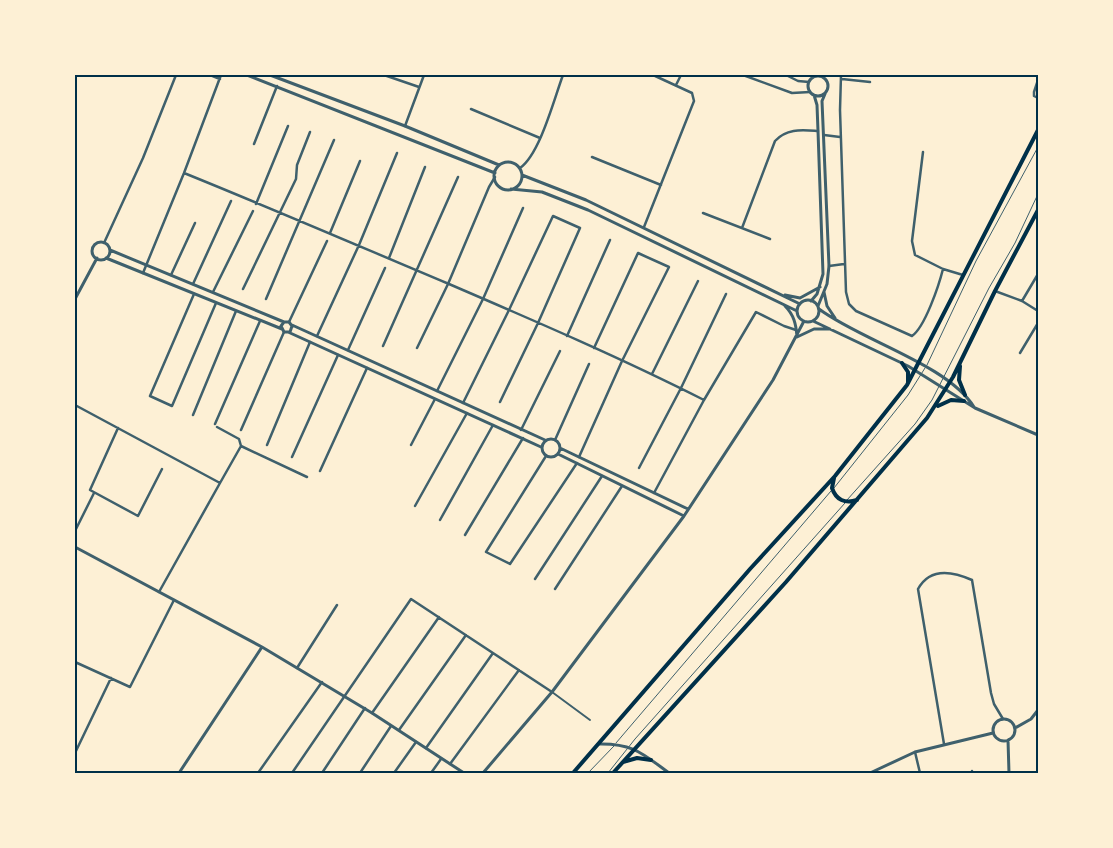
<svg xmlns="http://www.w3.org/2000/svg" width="1113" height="848" viewBox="0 0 1113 848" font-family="Cabin,sans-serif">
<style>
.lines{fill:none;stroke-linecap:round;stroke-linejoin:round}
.service{stroke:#3f606c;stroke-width:1}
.pedestrian{stroke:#3f606c;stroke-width:2}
.minor{stroke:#3f606c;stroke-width:2.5}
.tertiary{stroke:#3f606c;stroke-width:3}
.secondary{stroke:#003049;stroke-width:4}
.neatline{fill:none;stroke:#003049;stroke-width:2}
</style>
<rect width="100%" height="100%" fill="#fdf0d5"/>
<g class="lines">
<path class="service" d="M 927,365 L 976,261 L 1038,147
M 834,488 L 908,395 L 925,368
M 847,500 L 915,424 L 932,400 L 989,288 L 1015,243 L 1038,194
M 616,743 L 831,491
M 588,773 L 614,746
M 608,773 L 635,739 L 845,503"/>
<path class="pedestrian" d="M 552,692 L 590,720"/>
<path class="minor" d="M 210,75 L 220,79
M 384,75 L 419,87
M 743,75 L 792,93 L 810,92
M 786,75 L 798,81 L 809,82
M 841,75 L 840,110 L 846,292 L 849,304 L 856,311 L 912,336 C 925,327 939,285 943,269
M 842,79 L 870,82
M 1038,80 L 1034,92 L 1034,96 L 1038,98
M 676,85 L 681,75
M 471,109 L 540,138
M 405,126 L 424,75
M 824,135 L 840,137
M 254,144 L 277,86
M 923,152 L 912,241 L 915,255 L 943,269 L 963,275
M 592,157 L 661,185
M 520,168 C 540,154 554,99 563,75
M 184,173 C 273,209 361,247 449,284 C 535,321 621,358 704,400
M 256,204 L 288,126
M 703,213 L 770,239
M 644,227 L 694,101 L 692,93 L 653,75
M 742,228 L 775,141 C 787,128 802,130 818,131
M 330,233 L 360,161
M 104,243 L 143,158 L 176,75
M 389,258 L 425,167
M 829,266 L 844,264
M 143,273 L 184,173 L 221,75
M 171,275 L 195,223
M 193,284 L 231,201
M 243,289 L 296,179 L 297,165 L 310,132
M 995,291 L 1022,301 L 1038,311
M 213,292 L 253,211
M 194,294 L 150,396 L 172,406 L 216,303
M 266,299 L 334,140
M 1022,301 L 1038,274
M 289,322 L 327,241
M 317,336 L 359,245 L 397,153
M 567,336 L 610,240
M 383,346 L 458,177
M 417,348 L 448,284 L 489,187 L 495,177
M 348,350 L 385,268
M 1020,353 L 1038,323
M 652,374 L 698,281
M 437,391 L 483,299 L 523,208
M 463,403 L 509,310 L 553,216 L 580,228 L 538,323 L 500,402
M 75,405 L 220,483 L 159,592
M 193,415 L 236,311
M 215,424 L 260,321
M 217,427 L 239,439 L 241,446
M 118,428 L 90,490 L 138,516 L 162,469
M 241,430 L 284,332
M 521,430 L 560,351
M 555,440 L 589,364
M 267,445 L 310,342
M 411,445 L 435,399
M 546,456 L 486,552 L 510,564 L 577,463
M 292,457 L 338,355
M 579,457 L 622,361 L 669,267 L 638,253 L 594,348
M 639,468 L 681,388 L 726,294
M 320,471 L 367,368
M 220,483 L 241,446 L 307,477
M 654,493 L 704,400 L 756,312 L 784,326 L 796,330
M 415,506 L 467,413
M 440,520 L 493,425
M 75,531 L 94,493
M 465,535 L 523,438
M 535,579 L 602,476
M 555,589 L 622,486
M 75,662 L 130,687 L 174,600
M 297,668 L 337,605
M 372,713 L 439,617
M 399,730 L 466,635
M 944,744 L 918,589 C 930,567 952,571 972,580 L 991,693 L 994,704 L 1003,719
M 426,748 L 493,653
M 915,752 L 920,773
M 75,753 L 111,678
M 450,764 L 519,670
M 972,771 L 972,773
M 258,773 L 322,682
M 292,773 L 411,599 L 552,692
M 322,773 L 365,708
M 360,773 L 391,726
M 394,773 L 416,742
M 431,773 L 441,759"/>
<path class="tertiary" d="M 247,75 L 495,173
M 270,75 L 405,126 L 499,165
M808 86a10 10 0 1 1 20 0a10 10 0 1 1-20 0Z
M494 176a14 14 0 1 1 28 0a14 14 0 1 1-28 0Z
M 522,175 L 586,200 L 800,304
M 511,189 L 542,192 L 588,210 L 797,311
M92 251a9 9 0 1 1 18 0a9 9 0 1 1-18 0Z
M 110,250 L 284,322 L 289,322 L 292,326 L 290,332 L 284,332 L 281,326 L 284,322
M 106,258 L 282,329
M 824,292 L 827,306 L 835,318
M 785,295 L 800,298 L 820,287
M 75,299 L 97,258
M797 311a11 11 0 1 1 22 0a11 11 0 1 1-22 0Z
M 811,301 L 817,294 L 823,274 L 818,131 L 817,105 L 814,95
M 785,306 C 794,315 796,324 797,337 L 814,329 L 830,329
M 818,306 L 827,284 L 829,266 L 822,101 L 825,94
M 819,309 C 862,341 947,364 974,407
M 813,321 L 908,366 L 975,408 L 1038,435
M 292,325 L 545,440
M 288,332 L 541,447
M542 448a9 9 0 1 1 18 0a9 9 0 1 1-18 0Z
M 560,448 L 688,509
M 558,454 L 684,516
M 75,547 L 262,647 L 372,713 L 464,773
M993 730a11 11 0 1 1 22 0a11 11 0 1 1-22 0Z
M 1015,728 L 1031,719 L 1038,710
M 1008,740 L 1009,773
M 598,744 C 633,743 643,754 669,773
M 179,773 L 262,647
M 483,773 L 552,692 L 684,516 L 773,380 L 804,321
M 870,773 L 915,752 L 993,733"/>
<path class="secondary" d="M 902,363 L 908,372 L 908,383
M 960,366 L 959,380 L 965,395
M 938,406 L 951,400 L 964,401
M 834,478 L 832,488 C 836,500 845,504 857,500
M 623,762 L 637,758 L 651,760
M 573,773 L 750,569 L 835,476 L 907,385 L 1038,130
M 613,773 L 786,582 L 927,418 L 953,377 L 995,291 L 1038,210"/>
</g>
<rect width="1113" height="848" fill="none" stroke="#fdf0d5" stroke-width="152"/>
<rect x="76" y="76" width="961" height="696" class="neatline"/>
</svg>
